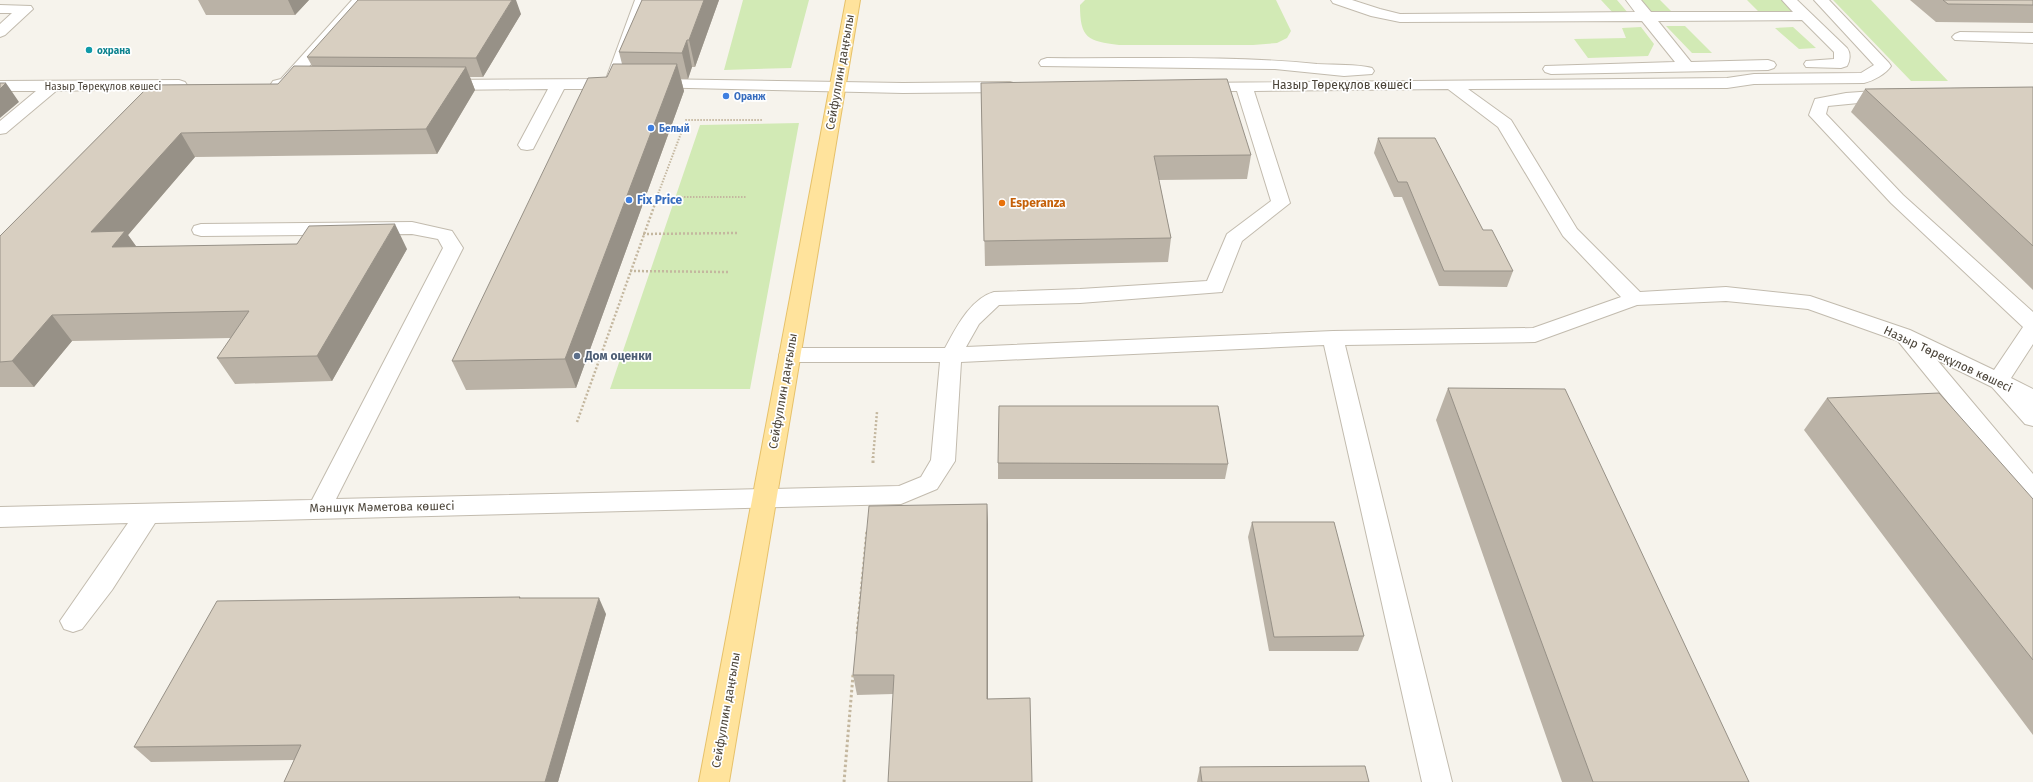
<svg xmlns="http://www.w3.org/2000/svg" width="2033" height="782" viewBox="0 0 2033 782" font-family="'Fira Sans',sans-serif">
<style>
.green{fill:#d2eab5}
.lines{fill:none;stroke-linecap:round;stroke-linejoin:round}
.minor-casing{stroke:#c2bbae;stroke-width:2}
.major-casing{stroke:#e6c16a;stroke-width:2}
.path-far2{stroke:#c4b79f;stroke-width:2;stroke-dasharray:1.5 1.5;stroke-linecap:butt}
.path-far1{stroke:#c4b79f;stroke-width:2.5;stroke-dasharray:2 2;stroke-linecap:butt}
.path{stroke:#c4b79f;stroke-width:3;stroke-dasharray:2.5 2.5;stroke-linecap:butt}
.minor{fill:#fff;fill-rule:evenodd}
.major{fill:#ffe39c;fill-rule:evenodd}
.wall{fill:#bab2a6}
.shaded-wall{fill:#979187}
.building{fill:#d8cfc1;stroke:#979187}
.culture-dot{fill:#0f9aa8;stroke:#fff;stroke-width:1.5}
.shop-dot{fill:#3f7fe0;stroke:#fff;stroke-width:1.5}
.food-dot{fill:#e8710a;stroke:#fff;stroke-width:1.5}
.service-dot{fill:#5c6f8a;stroke:#fff;stroke-width:1.5}
.labels{text-anchor:middle;stroke-width:3.5;stroke-linejoin:round;paint-order:stroke}
.far-culture-label{font-size:10px;font-weight:bold;fill:#0d838f;stroke:#fff;text-anchor:start}
.far-street-label{font-size:10px;fill:#4b4439;stroke:#fff}
.far-shop-label{font-size:10px;font-weight:bold;fill:#366cbe;stroke:#fff;text-anchor:start}
.street-label{font-size:12px;fill:#4b4439;stroke:#fff}
.shop-label{font-size:12px;font-weight:bold;fill:#366cbe;stroke:#fff;text-anchor:start}
.food-label{font-size:12px;font-weight:bold;fill:#c56008;stroke:#fff;text-anchor:start}
.service-label{font-size:12px;font-weight:bold;fill:#4e5e75;stroke:#fff;text-anchor:start}
</style>
<rect width="100%" height="100%" fill="#f6f3ec"/>
<path class="green" d="M 743,0 L 809,0 L 791,68 L 724,70 Z
M 1085,0 L 1276,0 L 1291,31 L 1287,38 L 1277,43 L 1253,45 L 1119,45 C 1088,41 1080,39 1080,5 Z
M 1601,0 L 1617,0 L 1628,13 L 1614,14 Z
M 1641,0 L 1660,0 L 1677,17 L 1657,17 Z
M 1747,0 L 1782,0 L 1795,11 L 1758,11 Z
M 1833,0 L 1871,0 L 1948,81 L 1911,81 Z
M 1666,26 L 1685,26 L 1712,53 L 1692,53 Z
M 1641,27 L 1654,44 L 1648,56 L 1588,58 L 1574,39 L 1626,38 L 1622,28 Z
M 1793,27 L 1816,48 L 1799,49 L 1775,28 Z
M 799,123 L 750,389 L 610,389 L 700,125 Z"/>
<g class="lines">
<g class="minor-casing">
<path id="minor" d="M 352,0 L 367,0 L 292,86 L 279,89 L 273,87 L 271,84 L 273,81 L 281,79 Z
M 635,0 L 649,0 L 621,82 L 622,84 L 620,87 L 614,89 L 564,89 L 533,149 L 527,150 L 521,149 L 518,145 L 548,89 L 442,90 L 436,88 L 434,85 L 436,82 L 442,80 L 606,79 Z
M 1331,0 L 1352,0 L 1380,9 L 1400,14 L 1635,12 L 1626,0 L 1641,0 L 1651,12 L 1793,12 L 1782,0 L 1797,0 L 1847,48 C 1851,53 1850,61 1847,66 L 1841,68 L 1806,67 L 1804,64 L 1806,61 L 1834,59 L 1834,52 L 1802,20 L 1658,21 L 1691,62 L 1768,60 L 1774,62 L 1776,65 L 1774,68 L 1768,70 L 1551,74 L 1545,72 L 1543,69 L 1545,66 L 1675,62 L 1642,21 L 1400,22 L 1371,16 L 1333,3 Z
M 1814,0 L 1829,0 L 1889,63 L 1891,66 C 1886,74 1873,81 1864,83 L 1754,84 L 1727,88 L 1468,89 L 1511,120 L 1577,229 L 1640,292 L 1726,287 L 1810,296 L 1910,330 L 1994,370 L 2023,327 L 1891,203 L 1809,115 L 1815,99 L 1846,93 L 1889,90 L 1895,92 L 1897,95 L 1895,98 L 1889,100 L 1828,106 L 1826,114 L 1903,195 L 2033,312 L 2033,344 L 2011,378 L 2033,389 L 2033,426 L 2025,424 L 1992,387 L 1937,360 L 2033,474 L 2033,499 L 2025,497 L 1898,341 L 1808,309 L 1726,301 L 1637,305 L 1535,342 L 1345,345 L 1452,782 L 1422,782 L 1324,345 L 961,362 L 955,461 L 937,489 L 901,504 L 155,523 L 112,590 L 82,629 L 73,632 L 64,629 L 60,621 L 128,523 L 0,527 L 0,507 L 312,500 L 443,248 L 438,239 L 412,234 L 201,236 L 194,234 L 192,230 L 194,226 L 201,224 L 412,222 L 452,231 L 463,248 L 336,499 L 899,486 L 921,477 L 931,460 L 940,362 L 790,362 L 782,360 L 779,355 L 782,350 L 790,348 L 945,348 C 956,328 970,299 994,292 L 1080,289 L 1207,281 L 1227,234 L 1271,201 L 1237,91 L 1198,91 L 1192,89 L 1190,86 L 1192,83 L 1727,78 L 1754,74 L 1861,73 L 1874,65 ZM 1448,89 L 1498,127 L 1563,236 L 1621,297 L 1533,328 L 1333,331 L 966,347 L 979,324 L 999,305 L 1080,303 L 1222,292 L 1242,241 L 1290,203 L 1254,91 Z
M 0,5 L 31,6 L 33,9 L 5,35 L 0,37 L 0,24 L 12,13 L 0,13 Z
M 1960,32 L 2033,33 L 2033,43 L 1955,40 L 1952,37 L 1955,34 Z
M 1047,58 C 1137,59 1228,55 1317,64 C 1333,65 1357,64 1372,68 L 1374,71 L 1372,74 L 1344,76 L 1275,69 L 1041,66 L 1039,63 L 1041,60 Z
M 652,79 L 903,83 L 1010,82 L 1016,84 L 1018,87 L 1016,90 L 1010,92 L 903,93 L 646,87 L 644,84 L 646,81 Z
M 179,80 L 185,82 L 187,85 L 185,88 L 56,91 L 6,133 L 0,134 L 0,121 L 36,91 L 0,91 L 0,81 Z"/>
</g>
<g class="major-casing">
<path id="major" d="M 846,0 L 860,0 L 729,782 L 699,782 Z"/>
</g>
<path class="path-far2" d="M 657,197 L 747,197
M 655,202 L 686,120 L 763,120"/>
<path class="path-far1" d="M 643,234 L 738,233
M 630,271 L 728,272
M 577,422 L 656,201
M 873,458 L 877,412"/>
<path class="path" d="M 873,463 L 873,457
M 857,634 L 867,530
M 844,782 L 853,675"/>
<use href="#minor" class="minor"/>
<use href="#major" class="major"/>
</g>
<path class="wall" d="M 198,0 L 309,0 L 295,15 L 206,15 Z
M 642,0 L 719,0 L 695,67 L 692,67 L 688,79 L 681,79 L 684,91 L 576,388 L 466,390 L 452,361 L 607,77 L 622,64 L 619,52 Z
M 1910,0 L 2033,0 L 2033,23 L 1936,22 Z
M 521,14 L 483,77 L 470,77 L 475,90 L 437,154 L 195,157 L 128,235 L 136,246 L 407,249 L 332,381 L 235,384 L 217,358 L 231,338 L 72,341 L 34,387 L 0,387 L 0,236 L 150,85 L 278,84 L 312,66 L 307,57 Z
M 981,83 L 1251,155 L 1247,179 L 1159,180 L 1171,238 L 1168,262 L 985,266 Z
M 2033,87 L 2033,290 L 1851,112 L 1865,89 Z
M 1378,138 L 1483,230 L 1513,271 L 1507,287 L 1439,286 L 1402,197 L 1394,197 L 1374,153 Z
M 1448,388 L 1749,782 L 1562,782 L 1436,420 Z
M 1827,398 L 2033,499 L 2033,735 L 1804,430 Z
M 998,463 L 1228,464 L 1225,479 L 998,479 Z
M 987,504 L 988,525 L 988,699 L 893,694 L 857,695 L 853,675 Z
M 1252,522 L 1364,636 L 1358,651 L 1269,651 L 1248,537 Z
M 520,597 L 521,598 L 606,614 L 558,782 L 284,782 L 294,760 L 151,762 L 134,747 Z
M 1200,767 L 1369,782 L 1197,782 Z"/>
<path class="shaded-wall" d="M 288,0 L 309,0 L 295,15 Z
M 512,0 L 516,0 L 521,14 L 483,77 L 476,58 Z
M 704,0 L 719,0 L 695,67 L 689,40 Z
M 687,40 L 692,67 L 688,79 L 682,53 Z
M 677,64 L 684,91 L 576,388 L 565,359 Z
M 466,67 L 475,90 L 437,154 L 426,129 Z
M 6,83 L 19,102 L 0,118 L 0,89 Z
M 181,133 L 195,157 L 128,235 L 143,256 L 129,272 L 91,232 Z
M 395,224 L 407,249 L 332,381 L 317,356 Z
M 52,315 L 72,341 L 34,387 L 12,361 Z
M 987,504 L 988,525 L 988,718 L 987,699 Z
M 599,598 L 606,614 L 558,782 L 545,782 Z"/>
<path class="building" d="M 358,0 L 512,0 L 476,58 L 307,57 Z
M 642,0 L 704,0 L 689,40 L 687,40 L 682,53 L 619,52 Z
M 1943,0 L 2033,0 L 2033,5 L 1948,4 Z
M 613,64 L 677,64 L 565,359 L 452,361 L 588,78 L 607,77 Z
M 294,66 L 466,67 L 426,129 L 181,133 L 91,232 L 125,231 L 112,247 L 297,244 L 309,226 L 395,224 L 317,356 L 217,358 L 249,311 L 52,315 L 12,361 L 0,362 L 0,236 L 150,85 L 278,84 Z
M 1227,79 L 1251,155 L 1154,156 L 1171,238 L 984,241 L 981,83 Z
M 0,83 L 6,83 L 0,89 Z
M 2033,87 L 2033,246 L 1865,89 Z
M 1378,138 L 1435,138 L 1483,230 L 1492,230 L 1513,271 L 1444,271 L 1407,182 L 1398,182 Z
M 1448,388 L 1565,389 L 1749,782 L 1593,782 Z
M 1939,393 L 2033,499 L 2033,660 L 1827,398 Z
M 999,406 L 1218,406 L 1228,464 L 998,463 Z
M 987,504 L 987,699 L 1030,698 L 1032,782 L 888,782 L 894,675 L 853,675 L 869,506 Z
M 1252,522 L 1334,522 L 1364,636 L 1274,637 Z
M 520,597 L 519,598 L 599,598 L 545,782 L 284,782 L 301,745 L 134,747 L 217,601 Z
M 1365,766 L 1369,782 L 1202,782 L 1200,767 Z"/>
<circle class="culture-dot" cx="89" cy="50" r="4"/>
<g class="shop-dot">
<circle cx="726" cy="96" r="4"/>
<circle cx="651" cy="128" r="4"/>
<circle cx="629" cy="200" r="4"/>
</g>
<circle class="food-dot" cx="1002" cy="203" r="4"/>
<circle class="service-dot" cx="577" cy="356" r="4"/>
<g class="labels">
<g class="far-culture-label">
<text x="97" y="54">охрана</text>
</g>
<g class="far-street-label">
<text x="103" y="90">Назыр Төреқұлов көшесі</text>
</g>
<g class="far-shop-label">
<text x="734" y="100">Оранж</text>
<text x="659" y="132">Белый</text>
</g>
<g class="street-label">
<text transform="translate(840 72) rotate(-80)" y="4">Сейфуллин даңғылы</text>
<text x="1342" y="89">Назыр Төреқұлов көшесі</text>
<text transform="translate(1948 359) rotate(25)" y="4">Назыр Төреқұлов көшесі</text>
<text transform="translate(783 391) rotate(-80)" y="4">Сейфуллин даңғылы</text>
<text transform="translate(382 507) rotate(-1)" y="4">Мәншүк Мәметова көшесі</text>
<text transform="translate(726 710) rotate(-80)" y="4">Сейфуллин даңғылы</text>
</g>
<g class="shop-label">
<text x="637" y="204">Fix Price</text>
</g>
<g class="food-label">
<text x="1010" y="207">Esperanza</text>
</g>
<g class="service-label">
<text x="585" y="360">Дом оценки</text>
</g>
</g>
</svg>
